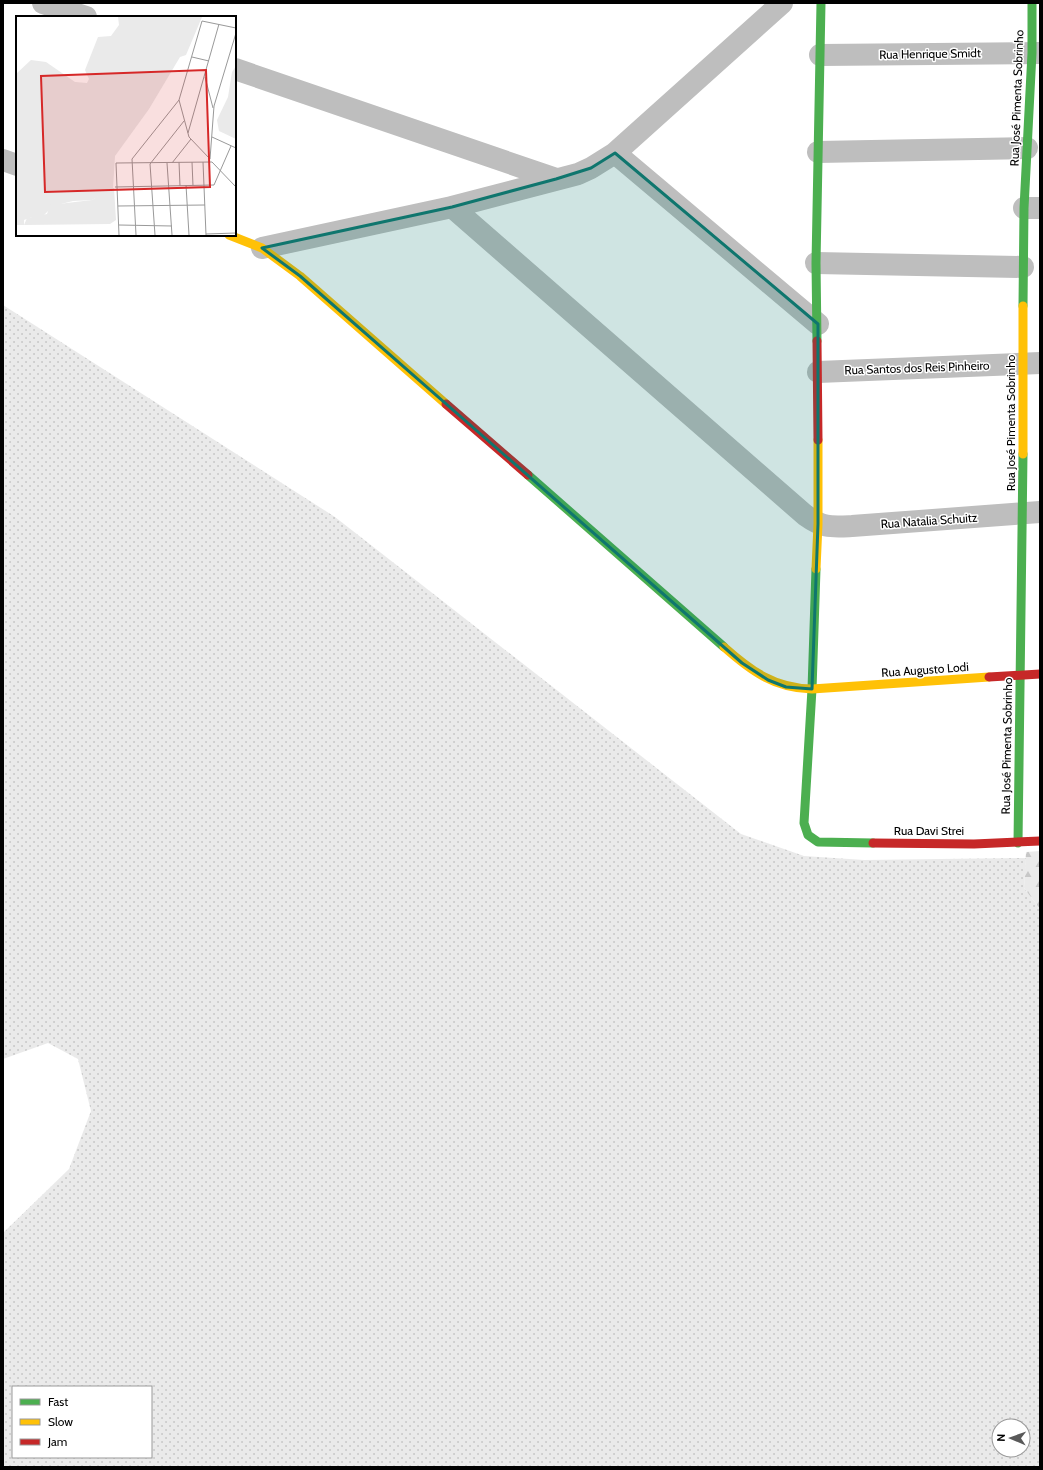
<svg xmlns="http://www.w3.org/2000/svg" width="1043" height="1470" viewBox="0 0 1043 1470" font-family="Cabin,sans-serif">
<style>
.grass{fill:url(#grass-dots);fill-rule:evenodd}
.forest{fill:url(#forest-firs)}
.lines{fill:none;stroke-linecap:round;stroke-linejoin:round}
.street{stroke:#bebebe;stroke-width:22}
.fast{stroke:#4caf50;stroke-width:9}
.slow{stroke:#ffc107;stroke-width:9}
.jam{stroke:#c62828;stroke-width:9}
.marked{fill:#0f766e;fill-opacity:0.2;stroke:#0f766e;stroke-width:3;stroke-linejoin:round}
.labels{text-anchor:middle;stroke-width:3;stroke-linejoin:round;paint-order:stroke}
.street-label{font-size:12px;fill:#000;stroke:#fff}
.inset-road{fill:none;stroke:#999;stroke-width:1}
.view{fill:#d62828;fill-opacity:0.15;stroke:#d62828;stroke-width:2}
.inset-edge{fill:none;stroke:#000;stroke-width:2}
</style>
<defs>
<pattern id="grass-dots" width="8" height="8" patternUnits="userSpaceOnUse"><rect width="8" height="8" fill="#eaeaea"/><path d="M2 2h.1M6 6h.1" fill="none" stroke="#c7c7c7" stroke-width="1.8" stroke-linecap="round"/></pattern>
<pattern id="forest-firs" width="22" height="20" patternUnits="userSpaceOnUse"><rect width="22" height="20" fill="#eaeaea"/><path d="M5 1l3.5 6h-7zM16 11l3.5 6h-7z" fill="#c7c7c7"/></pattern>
</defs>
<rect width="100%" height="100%" fill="#fff"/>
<path class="grass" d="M 3,305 L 335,517 L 741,834 L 804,856 L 864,860 L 1026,858 L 1024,888 L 1040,909 L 1040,1467 L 3,1467 L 3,1233 L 69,1169 L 91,1111 L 78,1059 L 48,1043 L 3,1059 ZM 13,1387 L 151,1387 L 151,1457 L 13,1457 ZM 999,1426 L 1023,1426 L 1023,1450 L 999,1450 Z"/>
<path class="forest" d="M 1040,851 L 1040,909 L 1024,888 L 1026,852 Z"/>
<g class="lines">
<path class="street" d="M 43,3 L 86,17
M 820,55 L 1040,53
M 235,69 L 556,179
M 818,152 L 1027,148
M 615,153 L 818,324
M 3,160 L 17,165
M 452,207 L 805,515 C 823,528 830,527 852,526 L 1040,512
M 1024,208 L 1040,208
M 262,248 L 452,207 L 578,174 L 591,168 L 615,153 L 782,3
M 816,263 L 1023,267
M 818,372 L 1040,363"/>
<path class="fast" d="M 1023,306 L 1024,208 L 1032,53 L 1032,3
M 817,341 L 816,263 L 821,3
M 528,475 L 724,647
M 816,569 L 812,689 L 804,823 L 808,835 L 818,842 L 873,843
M 1018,843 L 1023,454"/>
<path class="slow" d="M 229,235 L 262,248 L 300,276 L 446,404
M 1023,306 L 1023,454
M 816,569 L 818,524 L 818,440
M 724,647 C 751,671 774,688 812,689 L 989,677"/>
<path class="jam" d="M 817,341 L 818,440
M 446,404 L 528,475
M 989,677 L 1040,674
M 873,843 L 974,844 L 1040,841"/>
</g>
<path class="marked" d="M 615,153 L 818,324 L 818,524 L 812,689 L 786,687 L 768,680 L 742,663 L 300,276 L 262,248 L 452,207 L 556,179 L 591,168 Z"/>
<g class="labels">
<g class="street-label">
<text transform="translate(930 54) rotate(-1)" y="4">Rua Henrique Smidt</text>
<text transform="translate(1017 98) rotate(-88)" y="4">Rua José Pimenta Sobrinho</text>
<text transform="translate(917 368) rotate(-2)" y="4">Rua Santos dos Reis Pinheiro</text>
<text transform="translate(1011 423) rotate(-90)" y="4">Rua José Pimenta Sobrinho</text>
<text transform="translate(929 521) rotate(-4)" y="4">Rua Natalia Schuitz</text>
<text transform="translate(925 670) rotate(-4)" y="4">Rua Augusto Lodi</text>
<text transform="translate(1007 746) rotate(-89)" y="4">Rua José Pimenta Sobrinho</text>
<text x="929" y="835">Rua Davi Strei</text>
</g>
</g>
<g transform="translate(16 16)">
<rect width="220" height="220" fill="#fff"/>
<path d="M 102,1 L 186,1 L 170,39 L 164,41 L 133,93 L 99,140 L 97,172 L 76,184 L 57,185 L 37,190 L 26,201 L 16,201 L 8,204 L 8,209 L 0,209 L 0,58 L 15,44 L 30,46 L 59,66 L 71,67 L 73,63 L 69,54 L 82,21 L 95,20 L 103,9 Z" fill="#eaeaea"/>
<path d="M 220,50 L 220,123 L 203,115 L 201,104 L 212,81 L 216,56 ZM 94,172 L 98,172 L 100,204 L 94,208 L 8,209 L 11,202 L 31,198 L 34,189 L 76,184 Z" fill="#eaeaea"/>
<path class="inset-road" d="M 176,41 L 193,45M 189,61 L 197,92M 163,84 L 173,121 L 194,143M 172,117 L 203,8M 196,121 L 220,132M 194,143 L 198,90 L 220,17M 163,146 L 164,170M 176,146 L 177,170M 187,146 L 190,219M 151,147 L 156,219M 156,147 L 175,123M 170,169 L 173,219M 99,171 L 198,169 L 215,130M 102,190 L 189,189M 103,209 L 156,210M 190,218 L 220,217M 103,219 L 100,147 L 196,146 L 220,171M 120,219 L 116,143 L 163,84 L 186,5 L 220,12M 139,219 L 134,148 L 168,105"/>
<path class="view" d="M 190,54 L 194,171 L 29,176 L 25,60 Z"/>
<rect width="220" height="220" class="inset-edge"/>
</g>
<rect width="1043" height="1470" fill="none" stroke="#000000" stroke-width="8"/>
<rect x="12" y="1386" width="140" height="72" fill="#ffffff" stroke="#999999"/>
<rect x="20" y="1399" width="20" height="6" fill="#4caf50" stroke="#999999"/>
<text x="48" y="1406" font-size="12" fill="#000000">Fast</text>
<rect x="20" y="1419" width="20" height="6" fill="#ffc107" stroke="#999999"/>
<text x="48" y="1426" font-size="12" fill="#000000">Slow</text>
<rect x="20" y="1439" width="20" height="6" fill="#c62828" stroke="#999999"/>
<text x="48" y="1446" font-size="12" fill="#000000">Jam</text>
<g transform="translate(1011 1438) rotate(272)"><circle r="19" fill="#ffffff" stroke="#999999"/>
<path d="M0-3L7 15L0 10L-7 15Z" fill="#595959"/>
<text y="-6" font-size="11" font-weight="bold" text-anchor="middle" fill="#000000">N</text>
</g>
</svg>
